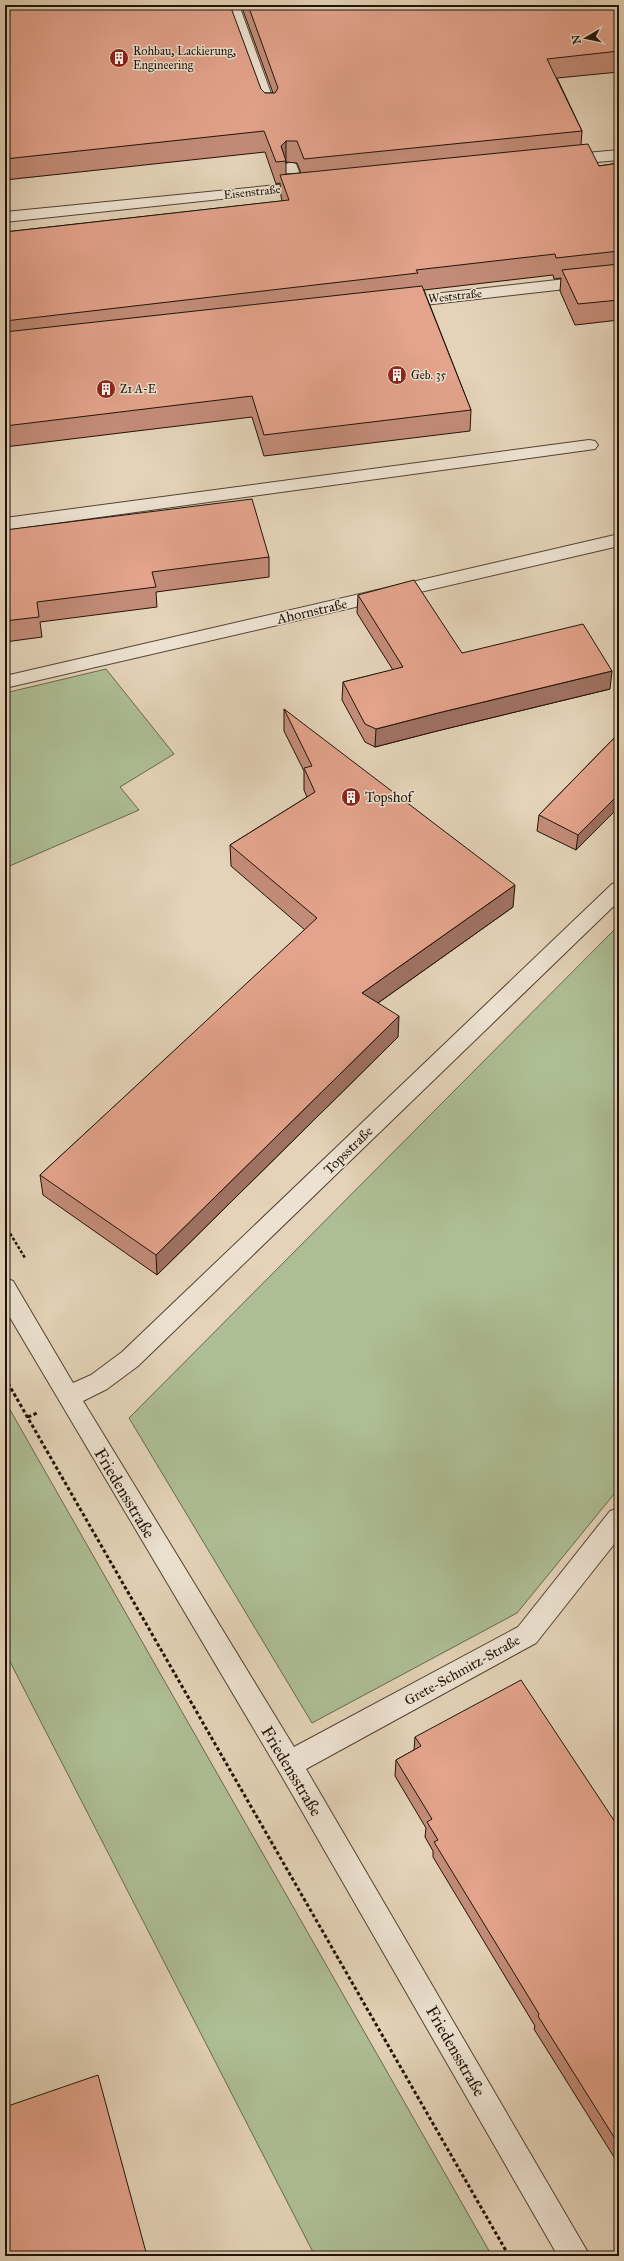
<svg xmlns="http://www.w3.org/2000/svg" width="624" height="2261" viewBox="0 0 624 2261" font-family="'IM FELL Great Primer',serif">
<style>
.green{fill:#aebe94;stroke:#68684e}
.lines{fill:none;stroke-linecap:round;stroke-linejoin:round}
.lane-casing{stroke:#524333;stroke-width:2}
.street-casing{stroke:#524333;stroke-width:2}
.path-far1{stroke:#211307;stroke-width:2.5;stroke-dasharray:3 2;stroke-linecap:butt}
.path{stroke:#211307;stroke-width:3;stroke-dasharray:3.5 2.5;stroke-linecap:butt}
.lane{fill:#ede2d1;fill-rule:evenodd}
.street{fill:#ede2d1;fill-rule:evenodd}
.wall{fill:#c38c78;stroke:#211307;fill-rule:evenodd}
.shaded-wall{fill:#9f7262;stroke:#211307}
.building{fill:#e3a38c;stroke:#211307}
.labels{text-anchor:middle;stroke-width:3;stroke-linejoin:round;paint-order:stroke}
.far-poi-label{font-size:12px;fill:#211307;stroke:#ede2d1;text-anchor:start}
.far-street-label{font-size:12px;fill:#211307;stroke:#ede2d1}
.street-label{font-size:14px;fill:#211307;stroke:#ede2d1}
.poi-label{font-size:14px;fill:#211307;stroke:#ede2d1;text-anchor:start}
.near-street-label{font-size:17px;fill:#211307;stroke:#ede2d1}
</style>
<rect width="100%" height="100%" fill="#e4d3b8"/>
<filter id="stains"><feTurbulence type="fractalNoise" baseFrequency=".005" numOctaves="4"/><feColorMatrix values="0 0 0 0 .2 0 0 0 0 .09 0 0 0 0 .02 0 0 0 .5 -.17"/></filter>
<radialGradient id="worn" r=".72"><stop offset=".6" stop-color="#630" stop-opacity="0"/><stop offset="1" stop-color="#630" stop-opacity=".3"/></radialGradient>
<path class="green" d="M 106,669 L 174,754 L 120,787 L 139,810 L 5,868 L 5,693 Z
M 619,925 L 619,1488 L 517,1613 L 312,1723 L 129,1418 Z
M 5,1401 L 492,2256 L 315,2256 L 5,1652 Z"/>
<g class="lines">
<g class="lane-casing">
<path id="lane" d="M 225,5 L 239,5 L 277,110 L 275,113 L 265,113 L 263,110 Z
M 619,150 L 619,160 L 564,165 L 559,163 L 556,160 L 559,157 L 564,155 Z
M 291,162 L 296,164 L 303,182 L 314,183 L 317,186 L 314,189 L 5,222 L 5,212 L 288,184 L 283,167 L 286,164 Z
M 619,273 L 619,283 L 398,308 L 392,306 L 390,303 L 392,300 L 398,298 Z
M 589,440 L 595,441 L 598,445 L 595,449 L 5,530 L 5,518 Z"/>
</g>
<g class="street-casing">
<path id="street" d="M 619,534 L 619,546 L 5,688 L 5,676 Z
M 619,882 L 619,901 L 138,1366 L 107,1389 L 83,1401 L 294,1747 L 518,1627 L 610,1511 L 619,1508 L 619,1538 L 536,1643 L 306,1769 L 590,2256 L 558,2256 L 280,1773 L 5,1309 L 5,1278 L 13,1281 L 73,1383 L 91,1375 L 122,1352 L 612,884 Z"/>
</g>
<path class="path-far1" d="M 5,1225 L 25,1258"/>
<path class="path" d="M 5,1378 L 509,2256
M 28,1417 L 37,1413"/>
<use href="#lane" class="lane"/>
<use href="#street" class="street"/>
</g>
<path class="wall" d="M 5,5 L 261,89 L 265,93 L 273,93 L 241,5 L 619,5 L 619,72 L 557,78 L 582,131 L 581,145 L 599,166 L 619,163 L 619,320 L 575,325 L 560,291 L 561,278 L 554,279 L 553,275 L 424,290 L 471,410 L 470,431 L 264,456 L 252,417 L 5,447 L 5,232 L 282,201 L 281,196 L 280,183 L 276,184 L 265,152 L 5,180 ZM 286,162 L 297,163 L 301,173 L 286,174 Z
M 5,530 L 269,557 L 269,577 L 156,592 L 157,607 L 40,622 L 42,637 L 5,642 Z
M 358,595 L 462,653 L 610,689 L 437,731 L 375,747 L 365,742 L 342,700 L 343,682 L 393,670 L 357,613 Z
M 284,709 L 513,907 L 378,1003 L 398,1037 L 157,1275 L 43,1195 L 40,1175 L 305,930 L 231,866 L 230,845 L 307,797 L 304,790 L 304,771 L 284,731 Z
M 619,733 L 576,850 L 537,831 L 539,815 Z
M 619,1605 L 619,1615 L 617,1612 Z
M 415,1737 L 619,1828 L 619,2165 L 534,2029 L 535,2026 L 433,1857 L 433,1851 L 425,1837 L 426,1828 L 395,1776 L 396,1760 L 414,1750 Z"/>
<path class="shaded-wall" d="M 286,141 L 286,163 L 281,146 Z
M 612,671 L 610,689 L 437,731 L 375,747 L 376,729 L 438,713 Z
M 619,794 L 619,807 L 576,850 L 578,835 Z
M 515,885 L 513,907 L 361,1015 L 362,993 Z
M 399,1016 L 398,1037 L 157,1275 L 156,1255 Z"/>
<path class="building" d="M 5,5 L 230,5 L 261,89 L 265,93 L 275,93 L 278,88 L 248,5 L 619,5 L 619,51 L 547,59 L 582,131 L 304,159 L 297,141 L 286,141 L 281,146 L 286,161 L 276,162 L 264,131 L 5,159 Z
M 588,144 L 599,166 L 619,163 L 619,251 L 556,258 L 555,254 L 416,270 L 418,273 L 5,321 L 5,232 L 289,200 L 280,175 Z
M 619,264 L 619,300 L 578,304 L 562,270 Z
M 422,286 L 471,410 L 264,435 L 252,396 L 5,426 L 5,332 Z
M 252,499 L 269,557 L 152,572 L 156,587 L 37,602 L 39,617 L 5,621 L 5,530 Z
M 414,580 L 462,653 L 583,624 L 612,671 L 438,713 L 376,729 L 365,724 L 343,682 L 403,667 L 358,595 Z
M 284,709 L 515,885 L 362,993 L 399,1016 L 156,1255 L 40,1175 L 317,918 L 230,845 L 315,792 L 304,768 L 312,766 Z
M 619,733 L 619,794 L 578,835 L 539,815 Z
M 521,1680 L 619,1828 L 619,2145 L 538,2016 L 539,2014 L 434,1842 L 438,1840 L 427,1822 L 432,1819 L 396,1760 L 421,1746 L 415,1737 Z
M 98,2075 L 147,2256 L 5,2256 L 5,2107 Z"/>
<defs>
<g id="building-disc" transform="scale(1)"><circle r="9.5" fill="#8f2418" stroke="#ede2d1"/><path d="M-4-6H4V6H1V3H-1V6H-4ZM-2.5-4.3h1.7v1.8h-1.7ZM.8-4.3h1.7v1.8H.8ZM-2.5-1h1.7V.8h-1.7ZM.8-1h1.7V.8H.8Z" fill="#fff"/></g>
</defs>
<g fill-rule="evenodd">
<use href="#building-disc" x="119" y="58"/>
<use href="#building-disc" x="397" y="375"/>
<use href="#building-disc" x="106" y="389"/>
<use href="#building-disc" x="351" y="797"/>
</g>
<g class="labels">
<g class="far-poi-label">
<text x="133" y="55">Rohbau, Lackierung,<tspan x="133" dy="14">Engineering</tspan></text>
<text x="411" y="379">Geb. 35</text>
<text x="120" y="393">Z1 A-E</text>
</g>
<g class="far-street-label">
<text transform="translate(252 192) rotate(-6)" y="4">Eisenstraße</text>
<text transform="translate(455 296) rotate(-6)" y="4">Weststraße</text>
</g>
<g class="street-label">
<text transform="translate(312 611) rotate(-13)" y="5">Ahornstraße</text>
<text transform="translate(348 1150) rotate(-44)" y="5">Topsstraße</text>
<text transform="translate(462 1670) rotate(-29)" y="5">Grete-Schmitz-Straße</text>
</g>
<g class="poi-label">
<text x="365" y="802">Topshof</text>
</g>
<g class="near-street-label">
<text transform="translate(125 1493) rotate(59)" y="6">Friedensstraße</text>
<text transform="translate(292 1771) rotate(59)" y="6">Friedensstraße</text>
<text transform="translate(456 2051) rotate(60)" y="6">Friedensstraße</text>
</g>
</g>
<rect width="624" height="2261" fill="none" stroke="#e4d3b8" stroke-width="20"/>
<rect x="6" y="6" width="612" height="2249" fill="none" stroke="#211307" stroke-width="2"/>
<rect x="10" y="10" width="604" height="2241" fill="none" stroke="#211307"/>
<g transform="translate(586 38) rotate(261)" stroke="#ede2d1" stroke-width="3" paint-order="stroke">
<path d="M0-3L7 15L0 10L-7 15Z" fill="#211307"/>
<text y="-6" font-size="11" font-weight="bold" text-anchor="middle" fill="#211307">N</text>
</g>
<rect width="100%" height="100%" filter="url(#stains)"/>
<rect width="100%" height="100%" fill="url(#worn)"/>
</svg>
